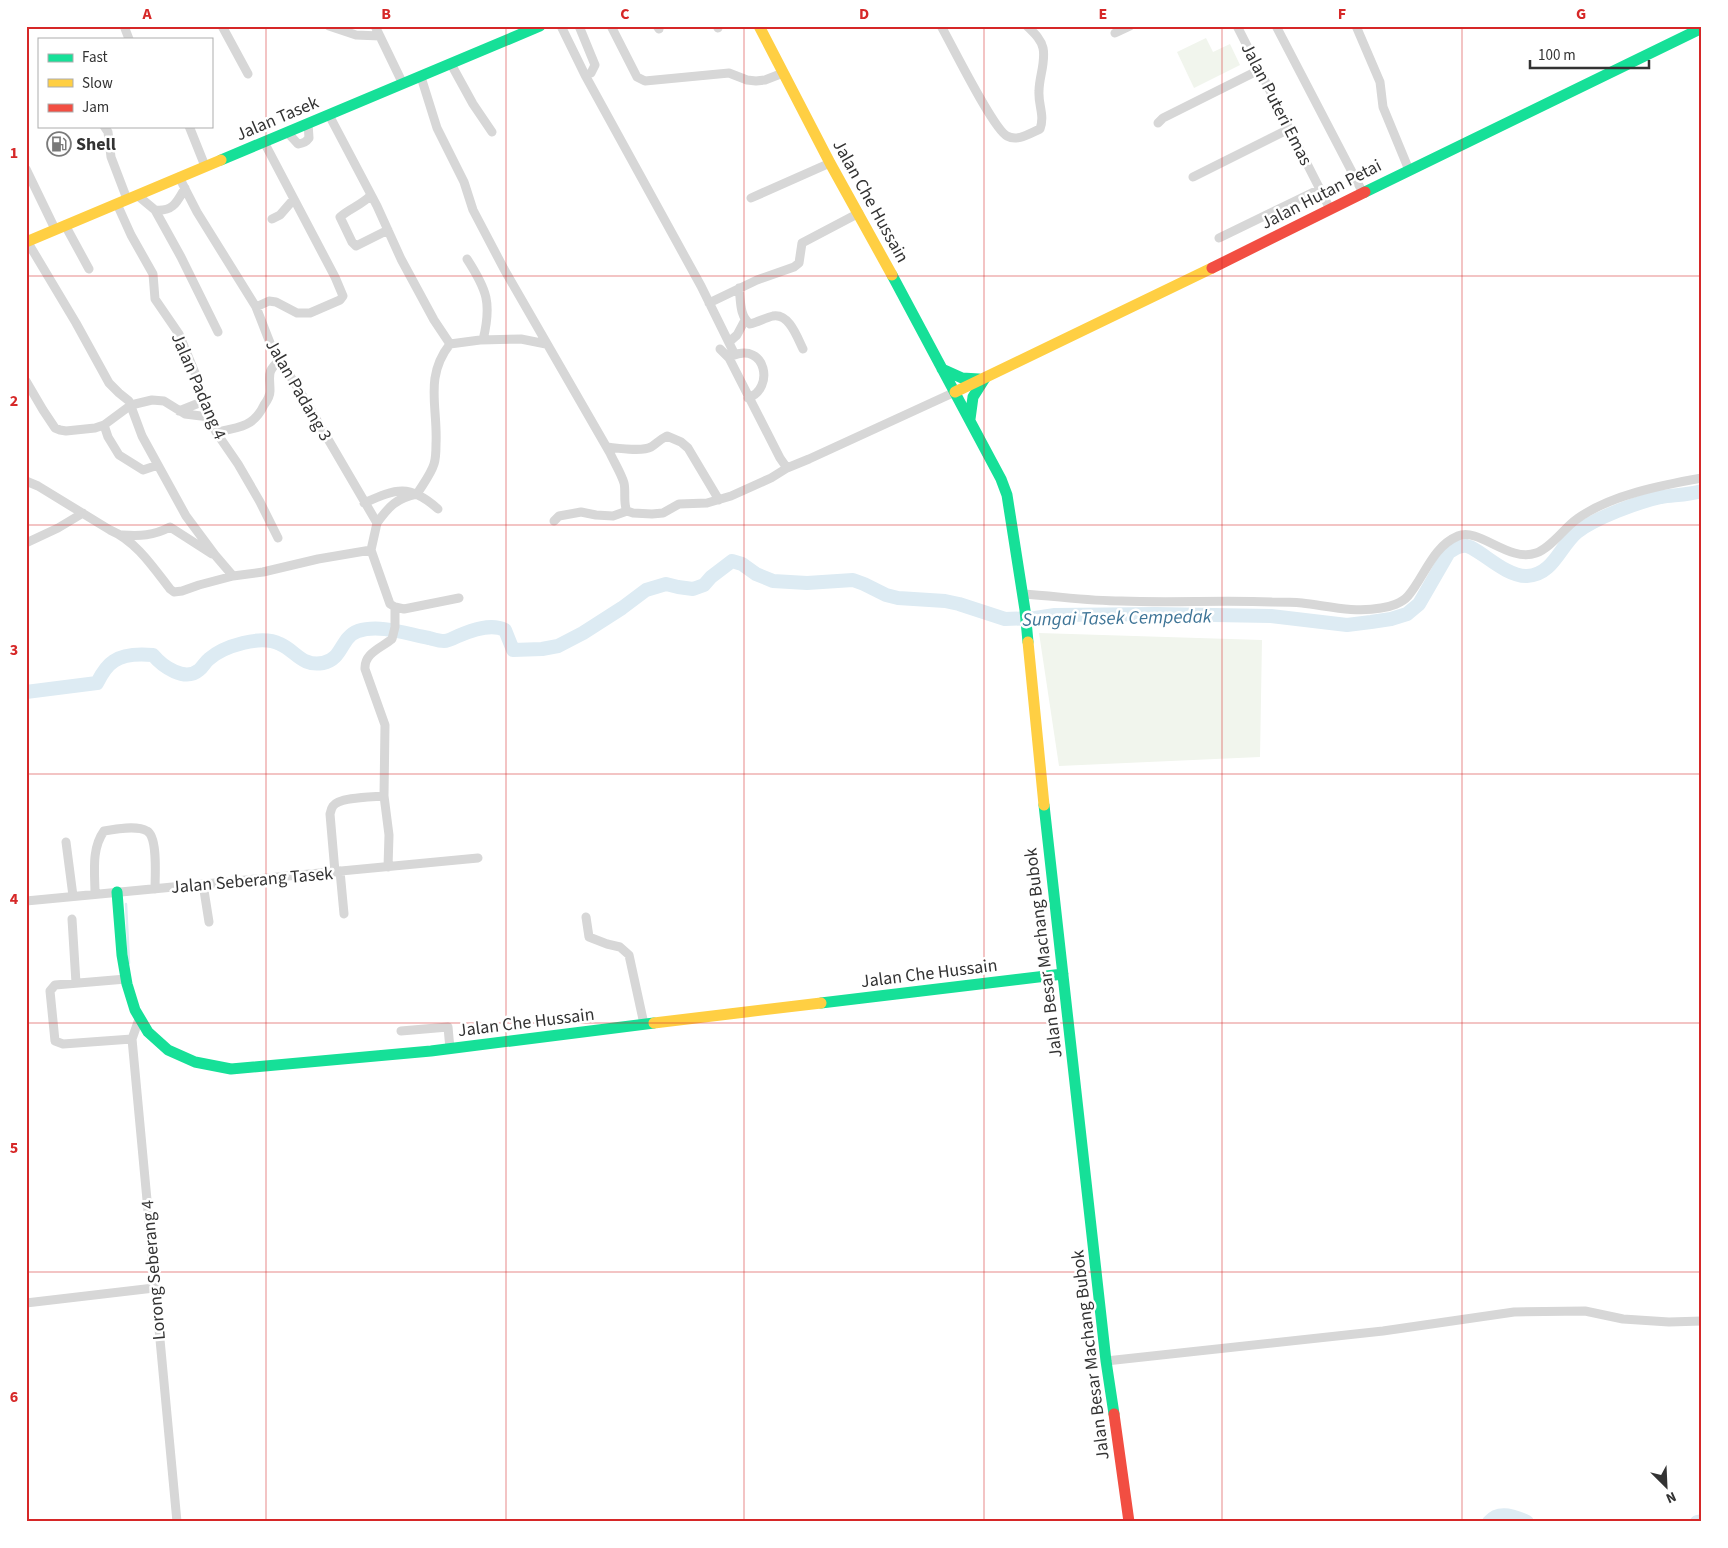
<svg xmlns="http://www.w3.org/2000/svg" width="1728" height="1548" viewBox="0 0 1728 1548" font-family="'Source Sans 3',sans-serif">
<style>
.green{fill:#f1f5ed}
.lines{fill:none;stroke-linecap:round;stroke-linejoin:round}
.stream{stroke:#ddebf3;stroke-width:2.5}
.river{stroke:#ddebf3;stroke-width:14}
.street{stroke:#d7d7d7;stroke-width:9}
.fast{stroke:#16e098;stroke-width:11}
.slow{stroke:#ffcf43;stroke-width:11}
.jam{stroke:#f24e42;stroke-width:11}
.grid{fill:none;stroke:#d62828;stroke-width:1;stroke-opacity:0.55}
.labels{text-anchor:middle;stroke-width:5;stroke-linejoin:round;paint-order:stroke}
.street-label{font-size:18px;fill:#333;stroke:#fff}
.poi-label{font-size:18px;font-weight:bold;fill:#333;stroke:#fff;text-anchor:start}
.water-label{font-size:19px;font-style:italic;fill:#3f7597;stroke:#fff}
.neatline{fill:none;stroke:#d62828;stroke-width:2}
.grid-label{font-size:16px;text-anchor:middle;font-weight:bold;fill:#d62828}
</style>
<rect width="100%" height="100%" fill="#fff"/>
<path class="green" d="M 1206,38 L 1213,52 L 1230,44 L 1240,65 L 1194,88 L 1177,52 Z
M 1039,633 L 1262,640 L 1260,757 L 1059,766 Z"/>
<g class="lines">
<path class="stream" d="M 126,904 L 129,963"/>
<path class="river" d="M 26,692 L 97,683 C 101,675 106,666 114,661 C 124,654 142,654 153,655 C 163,667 185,682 199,670 C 203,667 205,662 209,659 C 218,651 231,646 243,643 C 255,640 268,638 280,644 C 296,651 302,667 323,663 C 343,659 340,638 358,631 C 380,624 407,634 429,638 C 433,639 439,641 444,641 C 448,641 454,638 458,636 C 472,630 491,623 505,630 L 513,650 L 542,649 L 558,646 L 583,633 L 622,608 L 646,590 L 666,584 L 678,587 L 693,589 L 704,585 L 711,577 L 732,561 L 742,564 L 756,574 L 773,581 L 807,583 L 853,580 L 864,584 L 886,595 L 898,598 L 945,601 L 959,604 L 1005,619 L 1035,618 L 1055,615 L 1156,614 L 1271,616 L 1347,625 L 1371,622 L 1391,619 L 1407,614 L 1419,604 L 1449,552 C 1453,550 1458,546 1463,546 C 1475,543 1503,577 1527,576 C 1553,575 1560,546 1577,532 C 1596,518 1637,502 1661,497 C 1674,495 1688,495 1702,491
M 1489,1522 C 1499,1510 1515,1516 1527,1522
M 1697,1522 L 1702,1521"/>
<path class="street" d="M 124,26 L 129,39
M 222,26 L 248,74
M 329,26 L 356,35 L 380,36
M 375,26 L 403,84
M 561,26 L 585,75 L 701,286 L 735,355
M 579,26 L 595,65 L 591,73 L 585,75
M 611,26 L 637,77 L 645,81 L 729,73 L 747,80 L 756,81 L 765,80 L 783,73
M 657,26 L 659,29
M 717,26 L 718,28
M 941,26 C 952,45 993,129 1007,136 C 1018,142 1030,133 1040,129 C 1045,115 1038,105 1039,91 C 1039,77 1046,62 1043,48 C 1041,39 1034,33 1027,26
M 1237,26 L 1330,209
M 1276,26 L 1363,193
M 1356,26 L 1380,82 L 1383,107 L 1409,170
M 1115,33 L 1130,26
M 451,64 L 473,104 L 492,132
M 421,77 L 437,128 L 464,182 L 473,210 L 504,269 L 610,453 C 614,462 621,473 624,483 C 626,491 623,504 627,511
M 329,115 L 377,206 L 401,259 L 434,320 L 450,344 L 480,340 L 521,339 L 546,344
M 1158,123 L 1163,118 L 1259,70
M 104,126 L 108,132 L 111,157 L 127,199
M 189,126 L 205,166
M 287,132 L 298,144 C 304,143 306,142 309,138 L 308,123
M 26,169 L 55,229
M 179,177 L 197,212 L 256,307 L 272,348 L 301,393 L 377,523 L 371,550 L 390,604 L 395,607
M 1193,177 L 1289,129
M 137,195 L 155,210 L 181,257 L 218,332
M 371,195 C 362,205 350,208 340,217 L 352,242 L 356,246 L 388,230
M 751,198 L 830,163
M 117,204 L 131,235 L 153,274 L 155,299 L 179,334 L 195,373 L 209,417 L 216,432 L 238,464 L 260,502 L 278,538
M 155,210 C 173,212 177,202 185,188
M 272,219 L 280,215 L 293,200
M 65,225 L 89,269
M 1219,238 L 1320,189
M 27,241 L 76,323 L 109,383 L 119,393 L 129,401 L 142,436 L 186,516 L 215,555 L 233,576
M 467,259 C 487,290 492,303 483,340
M 739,288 C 741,300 739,316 750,324 C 758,322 765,318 773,316 C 789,313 797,337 803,349
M 709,303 L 757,280 L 794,267 L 799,263 L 802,243 L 859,213
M 256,307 L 269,301 L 276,302 L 297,313 L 310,313 L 340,300 L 343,296 L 335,277 L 264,142
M 729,342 L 737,335 L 745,320
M 720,349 L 729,358 L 780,458 L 787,468
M 732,356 C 766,341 775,389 748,398
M 26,381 L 43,410 L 55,428 L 60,430 L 66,431 L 95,428 L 104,425 L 131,405 L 152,400 L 164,401 L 185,414 L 209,417
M 179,411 L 204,401
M 104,425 L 108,437 L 119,455 L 143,470 L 158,465
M 216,432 C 238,428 254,427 264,405 C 267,401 270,396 270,391 C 270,375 266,372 280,360
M 607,447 C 617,448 642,452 651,447 C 657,443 659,440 667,436 L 681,442 L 688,448 L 719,500
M 26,481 L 38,486 L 110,530 C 136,541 153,567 170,589 L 174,592 L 182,591 L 199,585 L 233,576 L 263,572 L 318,559 L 371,550
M 364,503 C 396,489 409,483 438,509
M 554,521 L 559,516 L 581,512 L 596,515 L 613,516 L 627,511 L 633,513 L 652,514 L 663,513 L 679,504 L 707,503 L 731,496 L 771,478 L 787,468 L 809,459 L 955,392
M 377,523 C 389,506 397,498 417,494 C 423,484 431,474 434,464 C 436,458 436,450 436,444 C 438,407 424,377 450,344
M 122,535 C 140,536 153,536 170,527 L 212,554
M 26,543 L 58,528 L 83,513
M 1023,594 C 1056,596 1088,601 1121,601 C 1171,603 1222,600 1272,602 C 1282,602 1292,602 1302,603 C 1328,606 1354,613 1381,608 C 1390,607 1402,603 1408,596 C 1425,576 1432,547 1458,536 C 1479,527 1509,563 1536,553 C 1551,548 1564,528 1577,519 C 1610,495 1662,485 1702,478
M 395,607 L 404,609 L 459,598
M 66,842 L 73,896
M 388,867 L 389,835 L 384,796 L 385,725 L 365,669 C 364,653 381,648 392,639 L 395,627 L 395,607
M 340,871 L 344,914
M 335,872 L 330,814 C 331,811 331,809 333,806 C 339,797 373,797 384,796
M 203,884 L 209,922
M 95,894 C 95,873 91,849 104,831 C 115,829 137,825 147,831 C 158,837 155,876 155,889
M 26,901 L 478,858
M 586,917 L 589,937 L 607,944 L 620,947 L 629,955 L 644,1024
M 72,919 L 76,983
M 126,979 L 55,985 L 50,991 L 55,1041 L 63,1044 L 132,1039
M 139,1019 L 132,1039 L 177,1522
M 401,1031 L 448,1027 L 450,1049
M 26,1303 L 154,1288
M 1106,1361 L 1383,1331 L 1514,1312 L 1585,1311 L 1623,1319 L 1669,1322 L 1702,1321"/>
<path class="fast" d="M 221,160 L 540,26
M 1365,192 L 1702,28
M 892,275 L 1001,479 L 1007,495 L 1025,610 L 1028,642
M 942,369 L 962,378 L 979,379
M 970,419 L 973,397 L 985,378
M 1044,805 L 1106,1361 L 1114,1414
M 117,892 L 122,955 L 127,984 L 135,1010 L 148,1032 L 168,1050 L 195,1062 L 231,1069 L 431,1051 L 654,1023
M 821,1003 L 1063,974"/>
<path class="slow" d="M 759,26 L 830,163 L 892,275
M 26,242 L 221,160
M 955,392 L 1212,268
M 1028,642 L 1044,805
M 654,1023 L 821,1003"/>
<path class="jam" d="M 1212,268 L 1365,192
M 1114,1414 L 1129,1522"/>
</g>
<path class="grid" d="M 266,26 L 266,1522M 506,26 L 506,1522M 744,26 L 744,1522M 984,26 L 984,1522M 1222,26 L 1222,1522M 1462,26 L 1462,1522M 26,276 L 1702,276M 26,525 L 1702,525M 26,774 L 1702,774M 26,1023 L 1702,1023M 26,1272 L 1702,1272"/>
<defs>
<g id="fuel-ring" transform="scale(1.25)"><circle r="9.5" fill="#fff" stroke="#7a7a7a" stroke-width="1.5"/><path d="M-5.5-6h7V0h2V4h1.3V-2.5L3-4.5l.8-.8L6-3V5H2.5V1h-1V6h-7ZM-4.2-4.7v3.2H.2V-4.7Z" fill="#7a7a7a"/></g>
</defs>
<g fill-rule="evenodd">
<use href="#fuel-ring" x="59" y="144"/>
</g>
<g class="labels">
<g class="street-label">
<text transform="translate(1277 104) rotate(63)" y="6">Jalan Puteri Emas</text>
<text transform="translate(277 118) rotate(-23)" y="6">Jalan Tasek</text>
<text transform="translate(1321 194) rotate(-27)" y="6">Jalan Hutan Petai</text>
<text transform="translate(871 201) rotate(61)" y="6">Jalan Che Hussain</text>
<text transform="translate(199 386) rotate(67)" y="6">Jalan Padang 4</text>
<text transform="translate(299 390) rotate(60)" y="6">Jalan Padang 3</text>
<text transform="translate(252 880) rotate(-5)" y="6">Jalan Seberang Tasek</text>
<text transform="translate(1043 953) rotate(-97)" y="6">Jalan Besar Machang Bubok</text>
<text transform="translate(929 973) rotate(-7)" y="6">Jalan Che Hussain</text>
<text transform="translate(526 1022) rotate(-7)" y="6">Jalan Che Hussain</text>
<text transform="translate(153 1270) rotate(-95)" y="6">Lorong Seberang 4</text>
<text transform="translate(1090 1355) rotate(-97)" y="6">Jalan Besar Machang Bubok</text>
</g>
<g class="poi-label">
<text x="76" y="150">Shell</text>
</g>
<g class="water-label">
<text transform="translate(1117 617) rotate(-1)" y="7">Sungai Tasek Cempedak</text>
</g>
</g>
<rect width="1728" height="1548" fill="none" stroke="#ffffff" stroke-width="55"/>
<rect x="38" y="38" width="175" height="90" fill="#ffffff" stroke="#adadad"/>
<rect x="48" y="54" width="25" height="8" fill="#16e098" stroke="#adadad"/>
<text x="82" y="62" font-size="15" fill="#333333">Fast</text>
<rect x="48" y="79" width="25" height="8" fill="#ffcf43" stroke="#adadad"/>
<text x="82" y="88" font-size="15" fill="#333333">Slow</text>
<rect x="48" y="104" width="25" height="8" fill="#f24e42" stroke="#adadad"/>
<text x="82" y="112" font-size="15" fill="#333333">Jam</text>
<g transform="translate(1666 1486) rotate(156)" stroke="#ffffff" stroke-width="4" paint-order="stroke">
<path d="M0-4L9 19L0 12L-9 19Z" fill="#333333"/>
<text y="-8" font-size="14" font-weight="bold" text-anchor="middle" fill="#333333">N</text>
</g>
<path d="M1530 60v8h119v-8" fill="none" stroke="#333333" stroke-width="2.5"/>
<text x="1538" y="60" font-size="15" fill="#333333" stroke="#ffffff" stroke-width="4" paint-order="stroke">100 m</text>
<rect x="28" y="28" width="1672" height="1492" class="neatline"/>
<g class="grid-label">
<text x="147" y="19">A</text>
<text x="386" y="19">B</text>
<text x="625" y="19">C</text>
<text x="864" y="19">D</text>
<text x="1103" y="19">E</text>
<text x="1342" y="19">F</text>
<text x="1581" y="19">G</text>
<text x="14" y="158">1</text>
<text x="14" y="406">2</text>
<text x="14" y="655">3</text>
<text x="14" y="904">4</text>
<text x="14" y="1153">5</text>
<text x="14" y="1402">6</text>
</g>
</svg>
